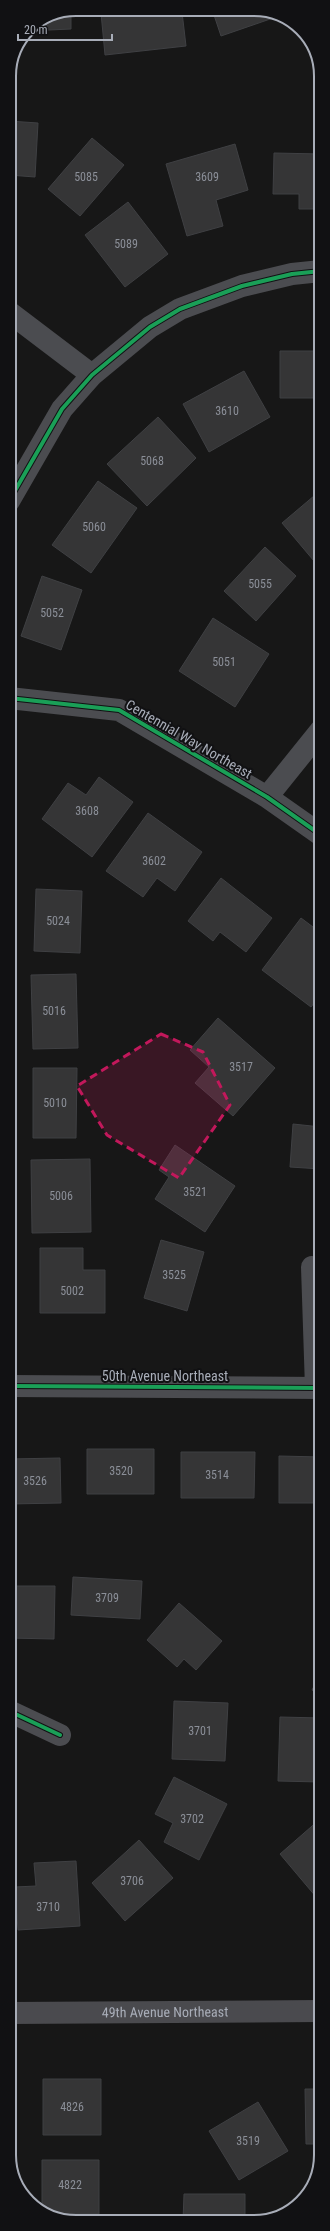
<svg xmlns="http://www.w3.org/2000/svg" width="330" height="2231" viewBox="0 0 330 2231" font-family="'Roboto Condensed',sans-serif">
<style>
.building{fill:#353536;stroke:#3f4043}
.lines{fill:none;stroke-linecap:round;stroke-linejoin:round}
.minor{stroke:#4b4c50;stroke-width:22}
.secondary{stroke:#4a4a4e;stroke-width:22}
.cycleway-casing{stroke:#111113;stroke-width:6}
.cycleway{stroke:#1a9f57;stroke-width:4}
.marked{fill:#c2185b;fill-opacity:0.2;stroke:#c2185b;stroke-width:3;stroke-dasharray:8 5;stroke-linejoin:round}
.labels{text-anchor:middle;stroke-width:4;stroke-linejoin:round;paint-order:stroke}
.number-label{font-size:12px;fill:#8b8f98}
.street-label{font-size:14px;fill:#a8adb8;stroke:#111113}
.rim{fill:none;stroke:#a8adb8;stroke-width:2}
</style>
<rect width="100%" height="100%" fill="#171717"/>
<path class="building" d="M 271,11 L 279,16 L 221,36 L 213,12 Z
M 182,12 L 186,46 L 105,55 L 101,13 Z
M 50,14 L 71,14 L 71,29 L 27,31 Z
M 9,121 L 38,123 L 35,177 L 9,175 Z
M 92,138 L 124,165 L 80,216 L 48,189 Z
M 235,144 L 248,190 L 216,200 L 223,226 L 187,236 L 166,164 Z
M 274,153 L 321,154 L 321,209 L 299,209 L 299,194 L 273,194 Z
M 128,202 L 168,254 L 125,287 L 85,235 Z
M 280,351 L 321,351 L 321,398 L 280,398 Z
M 244,371 L 270,417 L 209,452 L 183,404 Z
M 158,417 L 196,458 L 147,506 L 107,464 Z
M 98,481 L 137,508 L 91,573 L 52,545 Z
M 321,490 L 321,555 L 314,561 L 282,523 Z
M 265,547 L 296,576 L 256,621 L 224,591 Z
M 42,576 L 82,590 L 61,650 L 21,636 Z
M 213,618 L 269,654 L 235,707 L 179,671 Z
M 99,777 L 133,802 L 92,857 L 42,819 L 68,783 L 86,795 Z
M 148,813 L 202,852 L 175,891 L 157,878 L 143,897 L 106,871 Z
M 221,878 L 272,918 L 246,952 L 220,932 L 213,941 L 188,921 Z
M 36,889 L 82,891 L 80,953 L 34,951 Z
M 301,918 L 321,933 L 321,994 L 311,1007 L 262,970 Z
M 76,974 L 78,1048 L 33,1049 L 31,975 Z
M 218,1018 L 275,1068 L 233,1116 L 195,1083 L 209,1067 L 190,1050 Z
M 33,1068 L 77,1068 L 76,1138 L 33,1138 Z
M 293,1124 L 321,1127 L 321,1169 L 290,1167 Z
M 175,1145 L 235,1186 L 205,1232 L 155,1199 L 169,1177 L 159,1170 Z
M 90,1159 L 91,1232 L 32,1233 L 31,1160 Z
M 161,1240 L 204,1252 L 187,1311 L 144,1298 Z
M 40,1248 L 83,1248 L 83,1270 L 105,1270 L 105,1313 L 40,1313 Z
M 87,1449 L 154,1449 L 154,1494 L 87,1494 Z
M 181,1452 L 255,1452 L 254,1498 L 181,1498 Z
M 279,1456 L 321,1457 L 321,1503 L 279,1503 Z
M 60,1458 L 61,1503 L 9,1504 L 9,1459 Z
M 73,1577 L 142,1581 L 140,1619 L 71,1615 Z
M 9,1586 L 55,1586 L 54,1639 L 9,1638 Z
M 179,1603 L 222,1641 L 196,1670 L 184,1659 L 177,1667 L 147,1640 Z
M 321,1673 L 321,1695 L 312,1690 Z
M 174,1701 L 228,1703 L 225,1761 L 172,1759 Z
M 280,1717 L 321,1718 L 320,1782 L 278,1781 Z
M 174,1777 L 227,1804 L 199,1860 L 164,1842 L 173,1823 L 155,1814 Z
M 319,1820 L 321,1823 L 321,1895 L 317,1898 L 280,1854 Z
M 139,1840 L 173,1878 L 125,1921 L 92,1883 Z
M 76,1861 L 80,1926 L 18,1930 L 15,1887 L 36,1886 L 34,1863 Z
M 43,2079 L 101,2079 L 101,2135 L 43,2135 Z
M 305,2089 L 321,2089 L 321,2144 L 306,2144 Z
M 258,2102 L 288,2151 L 239,2180 L 209,2131 Z
M 42,2160 L 99,2160 L 99,2214 L 49,2214 L 42,2209 Z
M 184,2194 L 245,2194 L 245,2222 L 183,2221 Z"/>
<g class="lines">
<path class="minor" d="M 9,312 L 92,375
M 9,501 L 62,409 L 92,375 L 150,327 L 180,309 L 242,286 L 292,274 L 321,271
M 9,698 L 119,710 L 267,797 L 321,835
M 267,797 L 321,730
M 312,1267 L 316,1388
M 9,1386 L 321,1388
M 9,1711 L 60,1735"/>
<path class="secondary" id="s1" d="M 9,2013 L 321,2011"/>
<g class="cycleway-casing">
<path id="cycleway" d="M 9,501 L 62,409 L 92,375 L 150,327 L 180,309 L 242,286 L 292,274 L 321,271
M 9,698 L 119,710 L 267,797 L 321,835
M 9,1386 L 321,1388
M 9,1711 L 60,1735"/>
</g>
<use href="#cycleway" class="cycleway"/>
</g>
<path class="marked" d="M 161,1034 L 203,1052 L 230,1105 L 179,1178 L 107,1135 L 77,1086 Z"/>
<g class="labels">
<g class="number-label">
<text x="86" y="181">5085</text>
<text x="207" y="181">3609</text>
<text x="126" y="248">5089</text>
<text x="227" y="415">3610</text>
<text x="152" y="465">5068</text>
<text x="94" y="531">5060</text>
<text x="260" y="588">5055</text>
<text x="52" y="617">5052</text>
<text x="224" y="666">5051</text>
<text x="87" y="815">3608</text>
<text x="154" y="865">3602</text>
<text x="58" y="925">5024</text>
<text x="54" y="1015">5016</text>
<text x="241" y="1071">3517</text>
<text x="55" y="1107">5010</text>
<text x="195" y="1196">3521</text>
<text x="61" y="1200">5006</text>
<text x="174" y="1279">3525</text>
<text x="72" y="1295">5002</text>
<text x="121" y="1475">3520</text>
<text x="217" y="1479">3514</text>
<text x="35" y="1485">3526</text>
<text x="107" y="1602">3709</text>
<text x="200" y="1735">3701</text>
<text x="192" y="1823">3702</text>
<text x="132" y="1885">3706</text>
<text x="48" y="1911">3710</text>
<text x="72" y="2111">4826</text>
<text x="248" y="2145">3519</text>
<text x="70" y="2189">4822</text>
</g>
<g class="street-label">
<text transform="translate(189 739) rotate(30)" y="5">Centennial Way Northeast</text>
<text x="165" y="1381">50th Avenue Northeast</text>
<text dy="5" stroke="none"><textPath href="#s1" startOffset="156">49th Avenue Northeast</textPath></text>
</g>
</g>
<path d="M0 0H330V2231H0ZM76 16H254A60 60 0 0 1 314 76V2155A60 60 0 0 1 254 2215H76A60 60 0 0 1 16 2155V76A60 60 0 0 1 76 16Z" fill="#111113" fill-rule="evenodd"/>
<path class="rim" d="M76 16H254A60 60 0 0 1 314 76V2155A60 60 0 0 1 254 2215H76A60 60 0 0 1 16 2155V76A60 60 0 0 1 76 16Z"/>
<path d="M18 34v6h94v-6" fill="none" stroke="#a8adb8" stroke-width="2"/>
<text x="24" y="34" font-size="12" fill="#a8adb8" stroke="#111113" stroke-width="3" paint-order="stroke">20 m</text>
</svg>
